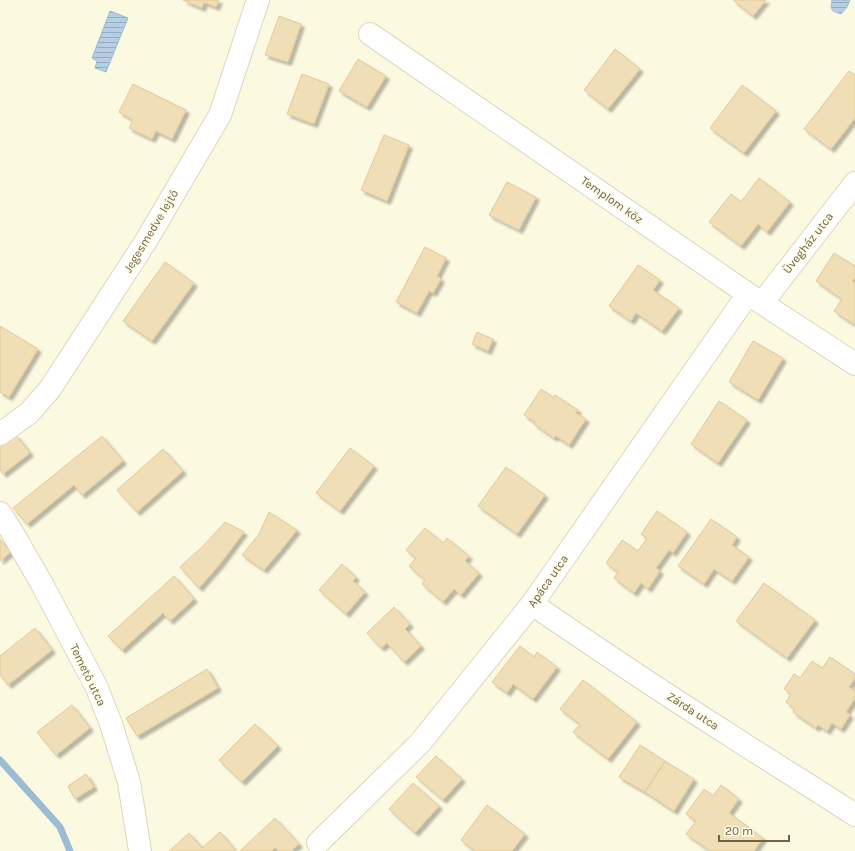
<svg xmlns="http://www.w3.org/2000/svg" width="855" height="851" viewBox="0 0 855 851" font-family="Karla,sans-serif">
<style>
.water{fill:url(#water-rules);stroke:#9bbcd5}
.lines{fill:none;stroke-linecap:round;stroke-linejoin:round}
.stream{stroke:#9bbcd5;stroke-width:7}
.building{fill:#f0deb7;stroke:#e2ca98;filter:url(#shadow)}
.minor-casing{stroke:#dfd6bc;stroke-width:24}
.minor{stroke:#fff;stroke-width:22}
.labels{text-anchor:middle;stroke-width:3;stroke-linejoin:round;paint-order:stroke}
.street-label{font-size:12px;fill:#716248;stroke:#fffce5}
</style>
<defs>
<pattern id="water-rules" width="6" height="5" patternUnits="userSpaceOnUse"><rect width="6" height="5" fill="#b5d0e4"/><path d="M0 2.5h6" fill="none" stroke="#98acbb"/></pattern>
<filter id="shadow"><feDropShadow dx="3.5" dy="3.5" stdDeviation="1" flood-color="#0004"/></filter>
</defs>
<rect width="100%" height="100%" fill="#fbf9df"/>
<path class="water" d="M 832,0 L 850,0 L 847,7 L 841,14 L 833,11 L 831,7 Z
M 110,11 L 128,18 L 106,72 L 95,68 L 97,61 L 92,58 Z"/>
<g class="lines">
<path class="stream" d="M 0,760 L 60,827 L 70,851"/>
</g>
<path class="building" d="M 183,0 L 219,0 L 216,7 L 204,2 L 202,8 Z
M 733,0 L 766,0 L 753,16 Z
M 279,16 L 301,24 L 288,62 L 265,55 Z
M 615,49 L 640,69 L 608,109 L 584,90 Z
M 358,59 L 386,76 L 367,107 L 339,91 Z
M 849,71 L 855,75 L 855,118 L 831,149 L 804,129 Z
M 302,74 L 329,84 L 314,124 L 287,114 Z
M 133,84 L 186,110 L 172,139 L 156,131 L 152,139 L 129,128 L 133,120 L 119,112 Z
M 742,85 L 776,111 L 744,153 L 710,128 Z
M 384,135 L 409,145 L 387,201 L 361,190 Z
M 759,178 L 790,202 L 767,232 L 758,224 L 741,246 L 709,222 L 731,194 L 741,202 Z
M 507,182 L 536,197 L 519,230 L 489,215 Z
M 425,247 L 446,258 L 437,276 L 441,279 L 433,293 L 429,291 L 417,313 L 396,302 Z
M 834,253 L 855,266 L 855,277 L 852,281 L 855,283 L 855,325 L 834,311 L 842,299 L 816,281 Z
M 165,262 L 194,283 L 152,341 L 123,321 Z
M 638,265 L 660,280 L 653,290 L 679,308 L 662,331 L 636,313 L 631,321 L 609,306 Z
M 0,326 L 38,349 L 9,397 L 0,392 Z
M 477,332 L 493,339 L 488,351 L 472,344 Z
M 753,341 L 783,358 L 758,400 L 729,382 Z
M 541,389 L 553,397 L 555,395 L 578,410 L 576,413 L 586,419 L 569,445 L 556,436 L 554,438 L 534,424 L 535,422 L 524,415 Z
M 719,401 L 747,420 L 718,463 L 691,444 Z
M 16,435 L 30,453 L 3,474 L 0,470 L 0,448 Z
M 102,436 L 123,461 L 82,495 L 74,485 L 27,524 L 13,508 Z
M 350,448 L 374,466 L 340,511 L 316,493 Z
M 163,449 L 183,471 L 137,512 L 117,490 Z
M 506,467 L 545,495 L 517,534 L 478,506 Z
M 657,511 L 687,532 L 673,553 L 669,550 L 656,568 L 660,571 L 648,589 L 641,583 L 634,593 L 614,578 L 618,572 L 606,563 L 622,540 L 638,551 L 647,538 L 641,534 Z
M 269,512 L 297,530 L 281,550 L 264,570 L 242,555 L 259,534 Z
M 711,519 L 737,537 L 732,545 L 749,557 L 732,581 L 714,569 L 704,584 L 678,566 Z
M 225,522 L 244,532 L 220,564 L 199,588 L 180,567 L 203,546 Z
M 425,528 L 443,543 L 447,538 L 469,556 L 465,561 L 479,573 L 461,595 L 454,589 L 443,602 L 422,584 L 425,580 L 409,566 L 416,558 L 406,550 Z
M 0,539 L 11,552 L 0,561 Z
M 342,564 L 356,577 L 353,581 L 365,592 L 346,614 L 319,590 Z
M 174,576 L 194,599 L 170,621 L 163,613 L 122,650 L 108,636 Z
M 764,583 L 815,620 L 787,658 L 736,621 Z
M 394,607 L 410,624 L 405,629 L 421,646 L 404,662 L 387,643 L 381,648 L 367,633 Z
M 35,628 L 52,650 L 8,685 L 0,675 L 0,656 Z
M 520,646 L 534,657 L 537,652 L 557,667 L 533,699 L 513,684 L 507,693 L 492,682 Z
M 830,657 L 855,674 L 855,678 L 849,687 L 855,691 L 855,698 L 846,712 L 850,715 L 841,729 L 832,723 L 827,731 L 818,725 L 816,728 L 793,712 L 795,709 L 786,702 L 791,694 L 784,689 L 794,674 L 800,678 L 812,661 L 822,668 Z
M 207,669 L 218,688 L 137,736 L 126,718 Z
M 583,680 L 637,722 L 608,759 L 573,732 L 580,724 L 560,709 Z
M 72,705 L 90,728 L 56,755 L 37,732 Z
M 255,724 L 278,746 L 242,782 L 219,760 Z
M 640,745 L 665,761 L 645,792 L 619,777 Z
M 436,756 L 462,779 L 443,800 L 416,777 Z
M 665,761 L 694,779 L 674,811 L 645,792 Z
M 86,774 L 94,787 L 75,799 L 68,786 Z
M 413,783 L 439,806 L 415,833 L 389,809 Z
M 721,785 L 739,799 L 729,813 L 763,838 L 754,851 L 710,851 L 686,834 L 696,821 L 686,814 L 704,789 L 713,796 Z
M 487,805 L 525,834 L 512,851 L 475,851 L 461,840 Z
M 275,818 L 299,844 L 291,851 L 278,851 L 275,848 L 272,851 L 240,851 Z
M 220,832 L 236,851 L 169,851 L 189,833 L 202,848 Z"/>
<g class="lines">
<g class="minor-casing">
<path id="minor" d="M 370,34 L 748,294 L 855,364
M 762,303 L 855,183
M 0,434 L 29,413 L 50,389 L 146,241 L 210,132 L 220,115 L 258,0
M 0,513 L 12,532 L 42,584 L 97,688 L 111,724 L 129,782 L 140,851
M 532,604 C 595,647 658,690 722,730 C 766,759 811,786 855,815
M 318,843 L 420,743 L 532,604 L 748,294"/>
</g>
<use href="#minor" class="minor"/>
</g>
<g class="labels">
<g class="street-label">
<text transform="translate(612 200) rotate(35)" y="4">Templom köz</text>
<text transform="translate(151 231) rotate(-59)" y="4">Jegesmedve lejtő</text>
<text transform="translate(808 243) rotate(-52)" y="4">Üvegház utca</text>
<text transform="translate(548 581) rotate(-55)" y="4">Apáca utca</text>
<text transform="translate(88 675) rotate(64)" y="4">Temető utca</text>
<text transform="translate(693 711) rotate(33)" y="4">Zárda utca</text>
</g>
</g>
<path d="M719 835v6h70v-6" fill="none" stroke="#716248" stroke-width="2"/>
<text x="725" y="835" font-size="12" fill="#716248" stroke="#fffce5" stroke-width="3" paint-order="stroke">20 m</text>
</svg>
